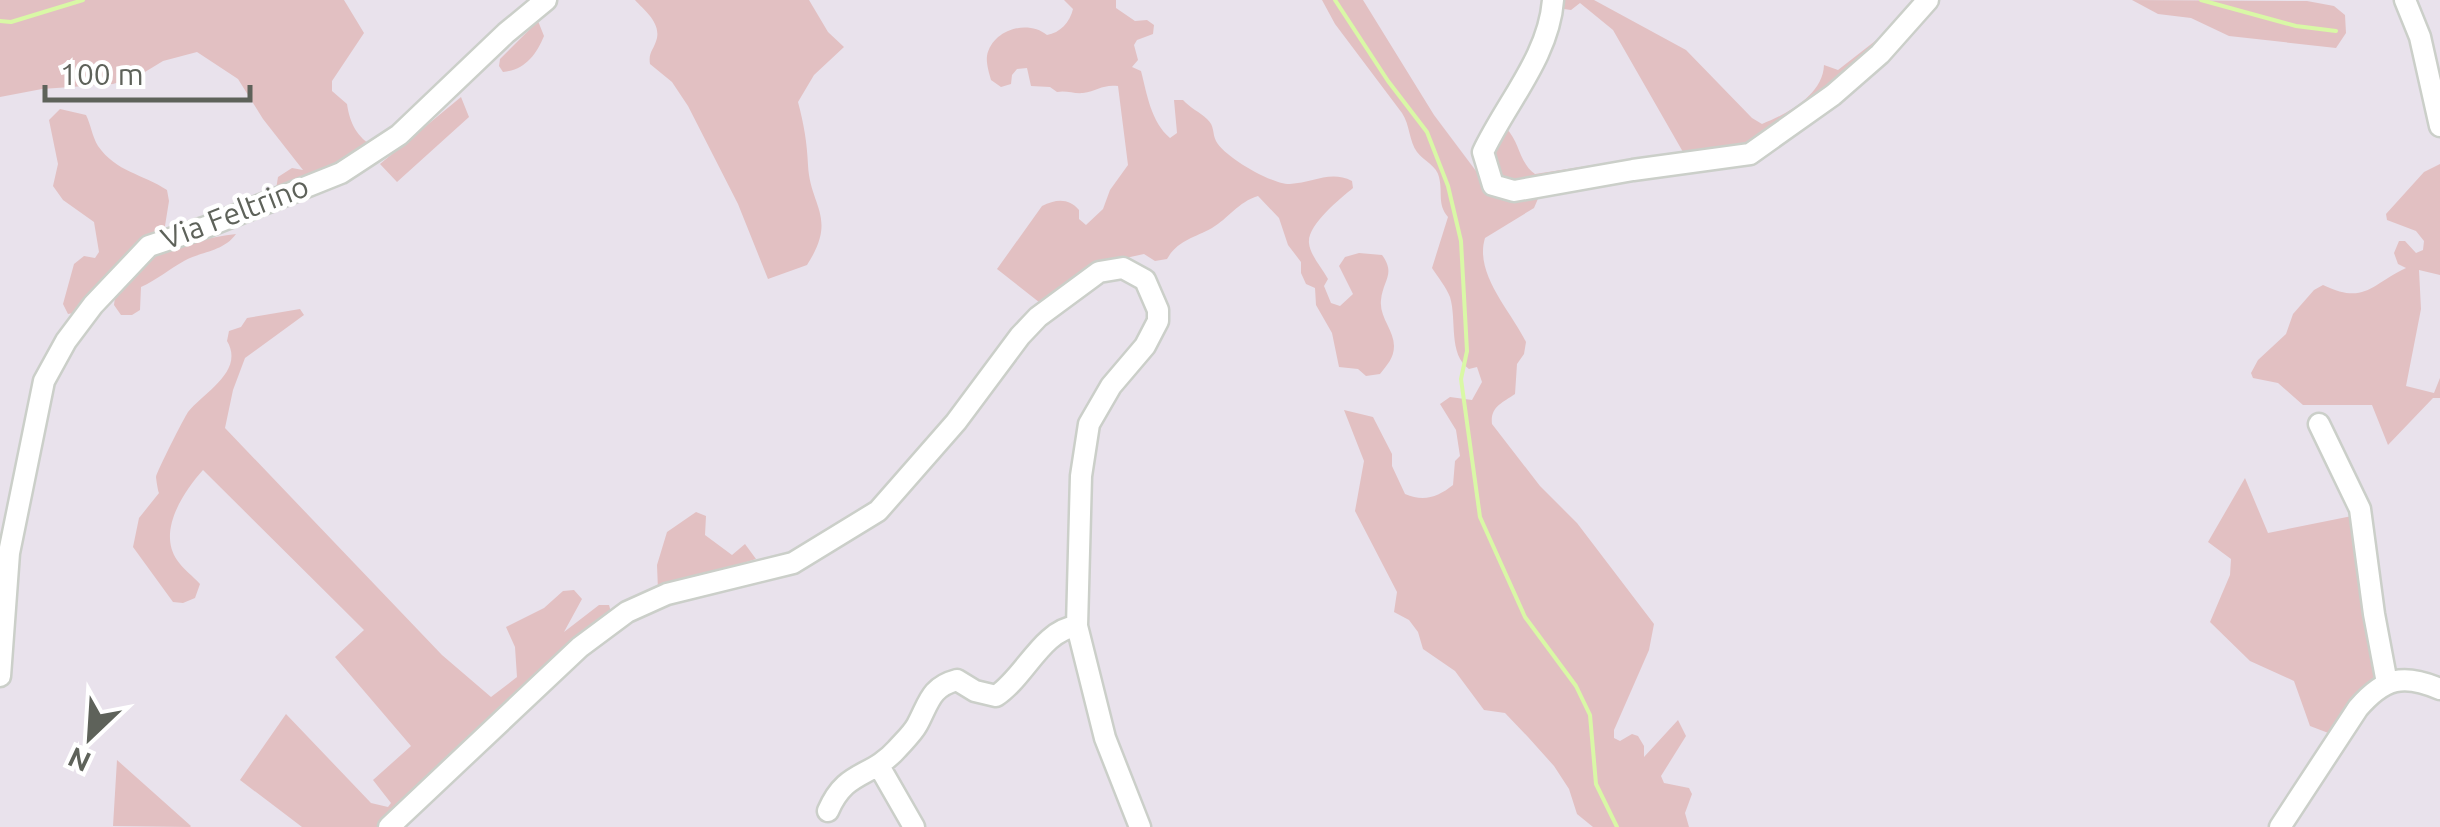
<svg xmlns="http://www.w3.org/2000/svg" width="2440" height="827" viewBox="0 0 2440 827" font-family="Ubuntu,sans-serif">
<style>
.green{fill:#e2c0c2}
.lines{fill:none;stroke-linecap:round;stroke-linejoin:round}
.stream{stroke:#d9f8a6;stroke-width:4}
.minor-casing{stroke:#cbcfc9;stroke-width:25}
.minor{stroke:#fff;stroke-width:20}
.labels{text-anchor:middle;stroke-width:9;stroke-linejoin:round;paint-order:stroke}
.street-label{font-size:30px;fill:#5e625a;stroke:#fff}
</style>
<rect width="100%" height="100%" fill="#e9e2ec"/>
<path class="green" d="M 0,0 L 344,0 L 364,33 L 332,81 L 332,91 L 347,104 C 350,124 357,137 374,147 L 341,171 L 276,189 L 278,177 L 292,168 L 303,170 L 263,119 L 238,79 L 197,52 L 163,61 L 140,75 L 113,84 L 42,89 L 0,97 Z
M 635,0 L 809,0 L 828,32 L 844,47 L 814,75 L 798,102 C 804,125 807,142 808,165 C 810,207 838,217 807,265 L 768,279 L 738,204 L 688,106 L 672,82 L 650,64 C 648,52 654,50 657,38 C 660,22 645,11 635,0 Z
M 1064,0 L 1116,0 L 1116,8 L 1135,21 L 1147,20 L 1154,25 L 1153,34 L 1137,40 L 1134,45 L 1138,60 L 1132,67 L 1141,71 C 1147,94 1151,122 1170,138 L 1177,133 L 1174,100 L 1183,100 C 1190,108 1200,112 1207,119 C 1215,126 1212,133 1216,141 C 1224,157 1273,185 1290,184 C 1313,183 1330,170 1352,181 L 1353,188 C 1340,199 1307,225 1309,243 C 1310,255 1322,268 1328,279 L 1324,286 L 1331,303 L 1340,306 L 1353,294 L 1339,266 L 1345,257 L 1359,253 L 1382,255 C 1396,274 1383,280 1381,300 C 1379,317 1394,330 1394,346 C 1394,358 1387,365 1380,374 L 1366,376 L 1358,369 L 1339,367 L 1332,333 L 1316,305 L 1315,288 L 1306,284 L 1301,273 L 1301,262 L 1288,245 L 1279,218 L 1258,196 C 1238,202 1229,218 1212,228 C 1194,238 1178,240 1167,259 L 1155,261 L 1144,254 L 1112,261 L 1044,306 L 997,269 L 1042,206 C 1056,199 1069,198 1079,210 L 1079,219 L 1086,225 L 1103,209 L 1110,190 L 1128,165 L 1118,86 C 1103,84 1097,91 1083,93 C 1074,94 1066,90 1057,92 L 1050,87 L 1031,86 L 1027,68 L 1017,69 L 1012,75 L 1011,84 L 1001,87 L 991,80 C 989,73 986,63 987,56 C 992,30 1027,19 1047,35 C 1060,33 1070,22 1073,9 Z
M 1322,0 L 1363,0 L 1434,115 L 1497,199 L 1540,194 L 1534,208 L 1485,238 C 1474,274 1511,311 1526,342 L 1524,354 L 1517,364 L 1515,394 C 1502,403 1490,407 1492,424 L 1540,486 L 1577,523 L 1654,624 L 1649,650 L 1614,730 L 1614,738 L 1620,741 L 1632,734 L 1638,736 L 1644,746 L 1644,757 L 1678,720 L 1686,736 L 1661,776 L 1664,783 L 1689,788 L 1692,794 L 1685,813 L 1689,827 L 1593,827 L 1577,814 L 1569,789 L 1554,766 L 1528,737 L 1505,713 L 1484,710 L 1455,671 L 1423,649 L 1418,632 L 1409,620 L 1394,612 L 1397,592 L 1355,511 L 1364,461 L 1344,410 L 1373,417 L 1392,454 L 1392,466 L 1405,494 C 1424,502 1438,497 1453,485 L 1455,461 L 1460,456 L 1456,430 L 1440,404 L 1450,397 L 1472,400 L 1482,382 L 1477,367 L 1469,369 C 1448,354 1457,320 1450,297 C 1446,287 1438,277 1432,268 L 1448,217 C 1437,204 1443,193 1439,177 C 1437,166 1424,161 1417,152 C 1409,141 1410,125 1402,113 L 1335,24 Z
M 1557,0 L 1594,0 L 1686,50 L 1752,118 L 1762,124 C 1787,114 1823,95 1824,65 L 1838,70 L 1879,38 L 1911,17 L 1856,66 L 1746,149 L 1687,159 L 1613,30 L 1580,3 L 1571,10 L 1557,8 Z
M 2132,0 L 2307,1 L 2334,6 L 2345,15 L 2346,33 L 2336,48 L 2229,36 L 2191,18 L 2158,14 Z
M 538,21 L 544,36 C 536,55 525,70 503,72 L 499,66 L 500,59 Z
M 461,97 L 469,117 L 397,182 L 380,164 Z
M 60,109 L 86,115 C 91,125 92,136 98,146 C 116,172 143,174 167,190 L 169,201 L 164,232 L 84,311 L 68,314 L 63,304 L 74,264 L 84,256 L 95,258 L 99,252 L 94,222 L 63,200 L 53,186 L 58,164 L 49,120 Z
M 1506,128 C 1520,142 1519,163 1535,174 L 1625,160 L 1639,159 L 1641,166 L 1529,183 L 1501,179 C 1490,158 1496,148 1506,128 Z
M 2440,164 L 2440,275 L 2419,270 L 2421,309 L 2406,386 L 2434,393 L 2440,378 L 2440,398 L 2433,398 L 2388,445 L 2372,405 L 2303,405 L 2278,383 L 2253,378 L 2251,373 L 2258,360 L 2286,334 L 2293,314 L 2314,290 L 2323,285 C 2365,305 2370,285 2406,268 L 2398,264 L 2394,253 L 2399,241 L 2405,241 L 2416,253 L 2423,250 L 2424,241 L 2416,231 L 2387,220 L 2386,214 L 2424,172 Z
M 236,234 C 223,252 202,251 184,261 C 169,269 157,280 141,287 L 140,310 L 132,315 L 121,315 L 114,305 C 120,252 193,240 236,234 Z
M 300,309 L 304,315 L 245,358 L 233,390 L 225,428 L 442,655 L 491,697 L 517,677 L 515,647 L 506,627 L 544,608 L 563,591 L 574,590 L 582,599 L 564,632 L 599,605 L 609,605 L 611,612 L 380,827 L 302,827 L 240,780 L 286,714 L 371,803 L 388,807 L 391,803 L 373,780 L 411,746 L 335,657 L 364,630 L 203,470 C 184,491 157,531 177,560 C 183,569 193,576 200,584 L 195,598 L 183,603 L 173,602 L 133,547 L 139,518 L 159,493 C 158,492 156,478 156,477 C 157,471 184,418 188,412 C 204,392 245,371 227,341 L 229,331 L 241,327 L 247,318 Z
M 2245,478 L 2268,533 L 2352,516 L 2376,675 L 2360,691 L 2331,734 L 2310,726 L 2294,681 L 2250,661 L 2210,622 L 2230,575 L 2231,559 L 2208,542 Z
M 696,512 L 706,516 L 705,535 L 732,555 L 745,544 L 756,559 L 658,590 L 657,565 L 667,532 Z
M 117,760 L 191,826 L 190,827 L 113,826 Z"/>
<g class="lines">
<path class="stream" d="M 1335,0 L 1388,81 L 1427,132 L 1448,186 L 1461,241 L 1467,351 L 1461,379 L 1480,517 L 1525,617 L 1576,686 L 1590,715 L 1596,784 L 1617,827
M 2201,0 L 2296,26 L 2336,31
M 0,21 L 11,22 L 83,0"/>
<g class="minor-casing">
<path id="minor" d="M 1553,0 C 1549,56 1506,103 1483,152 L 1493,185 L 1514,191 L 1633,170 L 1750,154 L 1833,95 L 1880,54 L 1928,0
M 2405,0 L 2420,37 L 2440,126
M 2319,424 L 2360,509 L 2374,614 L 2387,683
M 0,676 L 9,553 L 44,381 L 66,341 L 93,305 L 149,246 L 206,227 L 341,173 L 399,135 L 506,33 L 546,0
M 879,766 L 914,827
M 828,811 C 846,769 870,779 897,749 C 903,742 912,734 917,725 C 929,703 930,687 957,680 L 975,691 L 996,696 C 1025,677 1042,630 1077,626
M 389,827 L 580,647 L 627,612 L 667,594 L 793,563 L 878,511 L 956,422 L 1020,336 L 1038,317 L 1099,272 L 1123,268 L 1145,280 L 1158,310 L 1158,321 L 1145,346 L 1111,386 L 1089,424 L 1081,476 L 1077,626 L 1105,738 L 1140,827
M 2280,827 L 2358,708 C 2384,678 2403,673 2440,689"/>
</g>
<use href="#minor" class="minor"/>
</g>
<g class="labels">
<g class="street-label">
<text transform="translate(235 213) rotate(-21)" y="10">Via Feltrino</text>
</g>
</g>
<g transform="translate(90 737) rotate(205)" stroke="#ffffff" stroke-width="8" paint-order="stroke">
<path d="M0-8L18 38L0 25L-18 38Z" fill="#5e625a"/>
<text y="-15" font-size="28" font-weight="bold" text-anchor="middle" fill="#5e625a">N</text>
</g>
<path d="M45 85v15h205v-15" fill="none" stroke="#5e625a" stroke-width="5"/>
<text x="60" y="85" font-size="30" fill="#5e625a" stroke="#ffffff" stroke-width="8" paint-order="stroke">100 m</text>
</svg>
